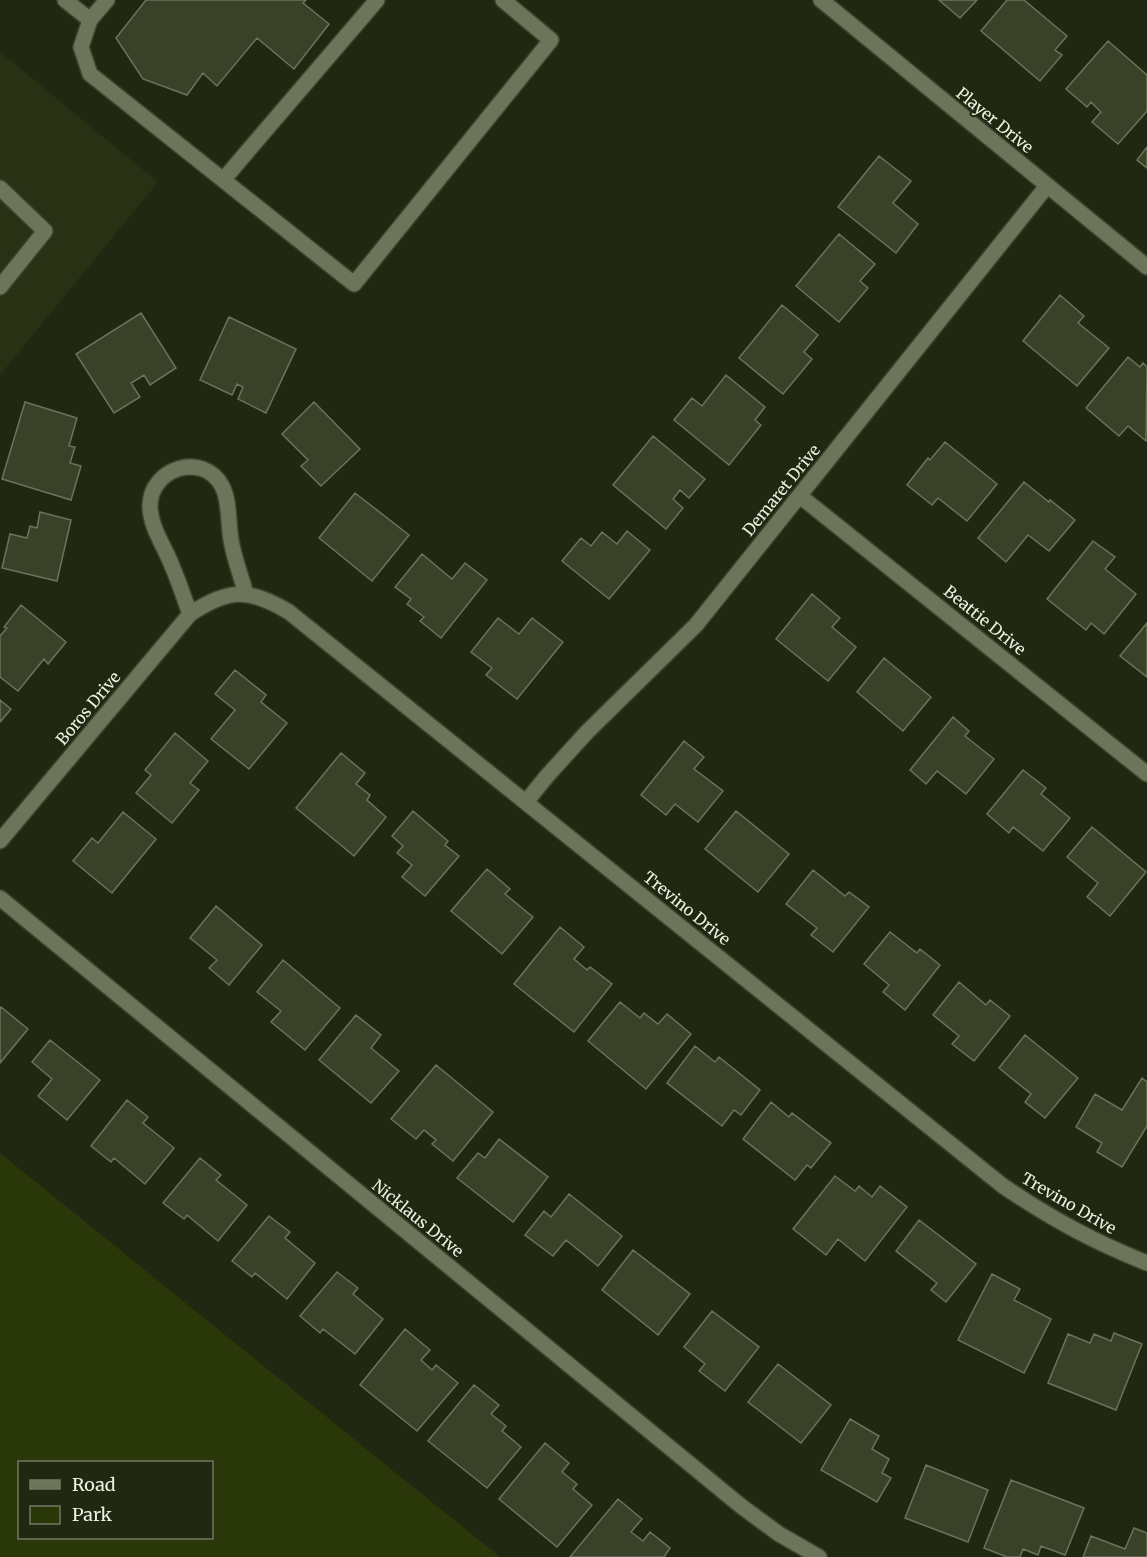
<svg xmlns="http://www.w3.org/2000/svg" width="1147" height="1557" viewBox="0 0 1147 1557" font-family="Merriweather,serif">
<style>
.built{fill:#283113}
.green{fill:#2a3709;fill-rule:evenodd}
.building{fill:#394229;stroke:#6b745a;stroke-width:1.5}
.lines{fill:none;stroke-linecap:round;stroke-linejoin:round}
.minor-casing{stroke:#3d442e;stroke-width:18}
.minor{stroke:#6c755a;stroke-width:15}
.labels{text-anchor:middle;stroke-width:4.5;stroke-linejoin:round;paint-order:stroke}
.street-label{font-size:16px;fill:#ecf2e3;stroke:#202811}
</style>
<rect width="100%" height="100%" fill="#202811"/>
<path class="built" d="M 0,52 L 158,182 L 0,375 Z"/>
<path class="green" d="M 0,1153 L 500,1557 L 0,1557 ZM 20,1462 L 212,1462 L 212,1538 L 20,1538 Z"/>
<path class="building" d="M 146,0 L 306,0 L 303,3 L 329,24 L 294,69 L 257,38 L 217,86 L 203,73 L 187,95 L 143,79 L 116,38 Z
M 939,0 L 977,0 L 960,18 Z
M 1007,0 L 1024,0 L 1067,36 L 1055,50 L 1062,55 L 1040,81 L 981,31 Z
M 1108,41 L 1147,75 L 1147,111 L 1118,144 L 1092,122 L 1101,112 L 1091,102 L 1087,107 L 1066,89 Z
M 1147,147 L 1147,168 L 1137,160 Z
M 879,156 L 911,181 L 893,203 L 918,224 L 896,253 L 838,207 Z
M 839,234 L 875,264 L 860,281 L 868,288 L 839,322 L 796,286 Z
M 1060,295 L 1084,316 L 1078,323 L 1109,348 L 1077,386 L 1023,341 Z
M 782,305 L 818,335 L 804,352 L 812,359 L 783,394 L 739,358 Z
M 141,313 L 176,368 L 150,385 L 144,375 L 131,383 L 140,397 L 114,413 L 76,354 Z
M 229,317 L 296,349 L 266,413 L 238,399 L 243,387 L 237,384 L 232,395 L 200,380 Z
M 1128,357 L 1140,367 L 1143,363 L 1147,367 L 1146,441 L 1128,426 L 1119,436 L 1086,408 Z
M 726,375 L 765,407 L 755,420 L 761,425 L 729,465 L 674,420 L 692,398 L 702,406 Z
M 25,402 L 77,418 L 69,446 L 75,447 L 70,463 L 81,466 L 71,500 L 2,479 Z
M 314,402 L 360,449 L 321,486 L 301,466 L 308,460 L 282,434 Z
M 653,436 L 705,479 L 689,498 L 680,490 L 673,499 L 683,508 L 666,529 L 613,485 Z
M 945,442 L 997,484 L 967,521 L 938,498 L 932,505 L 907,485 L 928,458 L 930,460 Z
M 1024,482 L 1049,502 L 1050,500 L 1075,520 L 1049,551 L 1028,535 L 1006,562 L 978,538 Z
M 355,493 L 409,535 L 372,581 L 319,538 Z
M 40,512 L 71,520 L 57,581 L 2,568 L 10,534 L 27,538 L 30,526 L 37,528 Z
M 627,531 L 650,550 L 609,599 L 562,561 L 581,538 L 591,546 L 602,532 L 617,544 Z
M 1093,541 L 1115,557 L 1105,569 L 1136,594 L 1104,634 L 1091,623 L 1086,630 L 1047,599 Z
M 422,554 L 452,579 L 465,563 L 487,580 L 441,638 L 420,621 L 424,617 L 407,604 L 411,599 L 395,587 Z
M 812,594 L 840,618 L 832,627 L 856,647 L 828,681 L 776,639 Z
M 21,605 L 66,642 L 48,664 L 44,659 L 18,691 L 0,677 L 0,636 L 7,628 L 4,627 Z
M 498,618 L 519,634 L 532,618 L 563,642 L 517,699 L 486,675 L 492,668 L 471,652 Z
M 1147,623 L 1147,677 L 1120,656 Z
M 884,658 L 931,697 L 903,731 L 857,692 Z
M 235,670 L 266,695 L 261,702 L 287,723 L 249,769 L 211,739 L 235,710 L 215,694 Z
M 0,700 L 11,709 L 0,722 Z
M 953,717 L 969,731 L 965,736 L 994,759 L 966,794 L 937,771 L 926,784 L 910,770 Z
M 175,733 L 208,761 L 190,783 L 199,790 L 172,823 L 136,793 L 151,775 L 145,770 Z
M 684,741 L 704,757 L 694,769 L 723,791 L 698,822 L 675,804 L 666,815 L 641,795 Z
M 341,753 L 365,773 L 356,784 L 370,795 L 367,800 L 386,817 L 354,856 L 296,808 Z
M 1023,770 L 1046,788 L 1041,794 L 1070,818 L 1043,851 L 1013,827 L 1009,833 L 987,814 Z
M 413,811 L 448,841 L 445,845 L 459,856 L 425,896 L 402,877 L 412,865 L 397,853 L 403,846 L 392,836 Z
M 736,811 L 789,854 L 758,892 L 705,849 Z
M 123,812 L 156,839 L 112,893 L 73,861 L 92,838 L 98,843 Z
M 1092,827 L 1146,872 L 1110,916 L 1087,897 L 1098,883 L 1067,857 Z
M 487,869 L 510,889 L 505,894 L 533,917 L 502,954 L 451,911 Z
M 813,870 L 845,896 L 849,892 L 869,907 L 833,952 L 811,935 L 817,928 L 786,904 Z
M 216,906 L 262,945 L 229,985 L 209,968 L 217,960 L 190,938 Z
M 560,927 L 584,947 L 574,959 L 587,970 L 590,967 L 612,984 L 574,1032 L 514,984 Z
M 890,932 L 917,953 L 920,949 L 940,965 L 905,1010 L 883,992 L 889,985 L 864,964 Z
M 283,960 L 340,1008 L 305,1050 L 271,1022 L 281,1011 L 257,992 Z
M 959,982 L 986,1005 L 990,1000 L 1010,1016 L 974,1061 L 952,1044 L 959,1036 L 933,1015 Z
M 620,1002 L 640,1018 L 644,1013 L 658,1024 L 667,1014 L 691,1034 L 646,1089 L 588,1041 Z
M 1,1007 L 28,1029 L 0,1063 L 0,1009 Z
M 356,1015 L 381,1035 L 371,1048 L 399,1071 L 371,1103 L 319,1060 Z
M 1025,1035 L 1078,1078 L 1045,1118 L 1025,1102 L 1031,1094 L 999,1068 Z
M 50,1040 L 100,1080 L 67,1120 L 38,1096 L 52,1079 L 32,1062 Z
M 695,1046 L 715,1062 L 719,1057 L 760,1090 L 741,1115 L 734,1110 L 722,1126 L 667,1083 Z
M 436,1065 L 493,1112 L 453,1161 L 432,1144 L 436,1140 L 424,1130 L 416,1139 L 391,1119 Z
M 1142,1078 L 1147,1082 L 1147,1126 L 1122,1167 L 1097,1152 L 1102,1143 L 1076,1127 L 1095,1094 L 1122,1110 Z
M 127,1100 L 148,1117 L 143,1123 L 174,1148 L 145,1184 L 114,1158 L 111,1162 L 91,1146 Z
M 771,1102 L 789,1117 L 792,1113 L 831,1143 L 811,1168 L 807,1165 L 795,1180 L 743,1139 Z
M 499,1139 L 548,1177 L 513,1222 L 457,1178 L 478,1153 L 485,1158 Z
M 200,1158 L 221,1175 L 216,1180 L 247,1205 L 218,1241 L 187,1215 L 184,1219 L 163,1203 Z
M 835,1176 L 855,1191 L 859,1186 L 872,1197 L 880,1186 L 907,1207 L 865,1261 L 838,1239 L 826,1255 L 793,1229 Z
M 569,1194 L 622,1236 L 598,1266 L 566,1240 L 553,1256 L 525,1235 L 544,1211 L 551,1217 Z
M 269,1216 L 290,1232 L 285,1238 L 315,1263 L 287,1299 L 255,1273 L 252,1277 L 232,1261 Z
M 919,1220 L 976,1264 L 946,1302 L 931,1290 L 937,1283 L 896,1251 Z
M 633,1250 L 690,1294 L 658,1335 L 602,1290 Z
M 337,1272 L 358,1288 L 353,1294 L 383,1319 L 355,1354 L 323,1329 L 320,1333 L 300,1316 Z
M 992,1274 L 1020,1289 L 1014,1300 L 1051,1319 L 1024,1373 L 958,1340 Z
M 712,1311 L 759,1347 L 725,1391 L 699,1371 L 705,1364 L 684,1347 Z
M 405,1329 L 430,1350 L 421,1360 L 432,1370 L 436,1365 L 458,1383 L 417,1431 L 360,1385 Z
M 1114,1333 L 1142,1344 L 1116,1410 L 1048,1383 L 1068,1334 L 1090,1343 L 1094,1334 L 1111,1341 Z
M 778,1364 L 831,1405 L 801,1443 L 748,1402 Z
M 474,1385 L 499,1405 L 491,1414 L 506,1426 L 502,1431 L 521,1447 L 487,1488 L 428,1441 Z
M 850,1419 L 879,1436 L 872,1449 L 889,1459 L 882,1473 L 891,1478 L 877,1502 L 821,1470 Z
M 545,1443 L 569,1463 L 562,1472 L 577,1484 L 573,1489 L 592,1505 L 557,1547 L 499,1499 Z
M 926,1465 L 988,1490 L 968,1542 L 905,1518 Z
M 1011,1480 L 1084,1508 L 1065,1555 L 1041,1546 L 1038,1555 L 1023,1549 L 1020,1557 L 1007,1557 L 984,1548 Z
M 618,1499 L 642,1519 L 631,1532 L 643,1541 L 650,1532 L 670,1548 L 664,1557 L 570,1557 Z
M 1134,1528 L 1147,1533 L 1147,1557 L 1083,1557 L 1091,1536 L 1125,1549 Z"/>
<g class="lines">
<g class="minor-casing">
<path id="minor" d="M 65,0 L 90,20 L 81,47 L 90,74 L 354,284 L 551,40 L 503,0
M 821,0 L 1147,267
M 90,20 L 107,0
M 223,180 L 377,0
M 0,188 L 45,231 L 0,287
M 800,496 L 1147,774
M 190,614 C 184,598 179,582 172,566 C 165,547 150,527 150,506 C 150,468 203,451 222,486 C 230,501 228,523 231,540 C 234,558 241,576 246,594
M 526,802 L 547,776 L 587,732 L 696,625 L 1047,186
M 0,841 L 190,614 C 229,588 249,588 289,612 L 1003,1186 C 1052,1219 1092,1241 1147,1263
M 0,898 L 741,1506 L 779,1534 L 819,1557"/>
</g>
<use href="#minor" class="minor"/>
</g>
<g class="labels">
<g class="street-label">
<text transform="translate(995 120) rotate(39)" y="6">Player Drive</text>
<text transform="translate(781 490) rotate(-51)" y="6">Demaret Drive</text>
<text transform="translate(985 620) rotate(39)" y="6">Beattie Drive</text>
<text transform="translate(88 708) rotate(-50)" y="6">Boros Drive</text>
<text transform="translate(687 908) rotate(39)" y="6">Trevino Drive</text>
<text transform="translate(1069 1203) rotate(30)" y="6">Trevino Drive</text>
<text transform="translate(418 1218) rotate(39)" y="6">Nicklaus Drive</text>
</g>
</g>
<rect x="18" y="1461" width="195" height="78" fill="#202811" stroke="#727965" stroke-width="1.5"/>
<rect x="30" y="1480" width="30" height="9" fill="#6c755a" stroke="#727965" stroke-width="1.5"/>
<text x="72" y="1491" font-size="18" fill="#ecf2e3">Road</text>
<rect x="30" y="1506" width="30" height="18" fill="#2a3709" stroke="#727965" stroke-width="1.5"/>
<text x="72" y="1521" font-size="18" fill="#ecf2e3">Park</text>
</svg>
